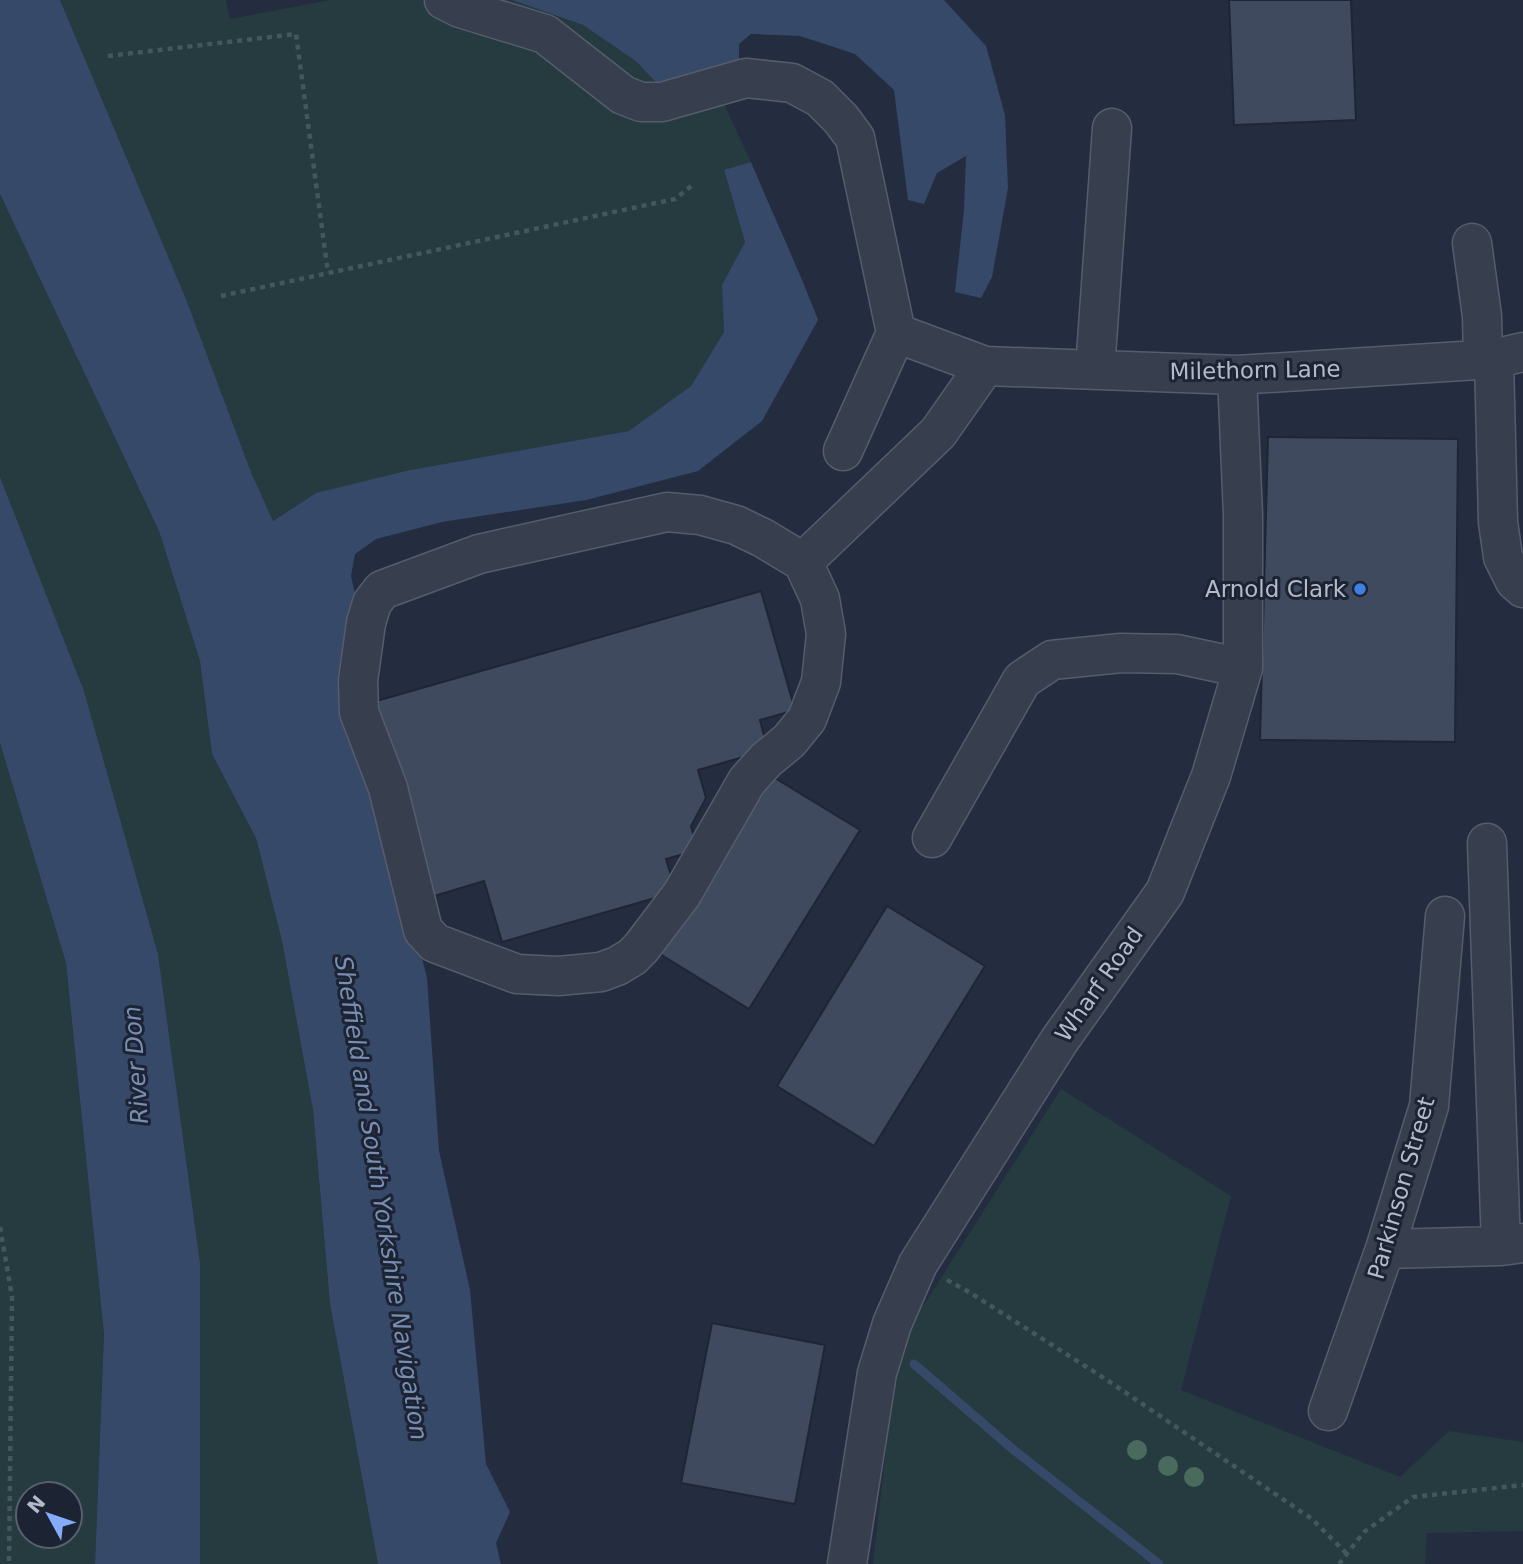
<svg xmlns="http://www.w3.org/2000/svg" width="1523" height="1564" viewBox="0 0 1523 1564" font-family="'DejaVu Sans',sans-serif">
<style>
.green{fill:#253b40;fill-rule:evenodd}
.water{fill:#374969}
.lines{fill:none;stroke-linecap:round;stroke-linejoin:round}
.stream{stroke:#374969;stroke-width:9}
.building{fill:#3f4a5f;stroke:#1e2636;stroke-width:2}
.minor-casing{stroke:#555d6d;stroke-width:41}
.path{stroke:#43585d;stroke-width:4.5;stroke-dasharray:5 5;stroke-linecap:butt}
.minor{stroke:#373f4f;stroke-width:38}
.tree{fill:#4a6a5e}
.shop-dot{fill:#3f7fe0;stroke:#1c2434;stroke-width:2.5}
.labels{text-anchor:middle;stroke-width:6;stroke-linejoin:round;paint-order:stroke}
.street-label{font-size:23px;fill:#b3baca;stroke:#1c2434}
.poi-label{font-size:23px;fill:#b3baca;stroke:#1c2434;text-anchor:end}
.water-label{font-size:24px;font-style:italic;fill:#798eb2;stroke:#1c2434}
</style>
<rect width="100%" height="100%" fill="#232d3f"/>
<path class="green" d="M 60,0 L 226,0 L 230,19 L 330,0 L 512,0 L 583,25 L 637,62 L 663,90 L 713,81 L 751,162 L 724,171 L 745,242 L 722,285 L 724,332 L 691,386 L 630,431 L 316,493 L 272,521 L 251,472 L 186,299 Z
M 0,194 L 159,531 L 200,661 L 212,754 L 256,838 L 282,941 L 313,1110 L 330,1304 L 378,1564 L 200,1564 L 200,1263 L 158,954 L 84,691 L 0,477 Z
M 0,743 L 66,963 L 104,1334 L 95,1564 L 0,1564 ZM 28,1494 L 70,1494 L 70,1536 L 28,1536 Z
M 1061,1089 L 1231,1196 L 1181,1390 L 1400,1477 L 1449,1431 L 1523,1442 L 1523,1531 L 1427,1533 L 1425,1564 L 873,1564 L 887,1440 L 904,1336 Z"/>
<path class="water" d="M 0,0 L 60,0 L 186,299 L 251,472 L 273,521 L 316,493 L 406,471 L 629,431 L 691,386 L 724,332 L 722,285 L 745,242 L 724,170 L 751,162 C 773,215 798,267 818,320 L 762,421 L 698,471 L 586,500 L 442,522 L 376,539 L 355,554 L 351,576 L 356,598 L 378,790 L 427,978 L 439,1151 L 470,1290 L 486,1464 L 510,1512 L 496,1543 L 501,1564 L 378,1564 L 330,1304 L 313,1110 L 282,941 L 256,838 L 212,754 L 200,661 L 159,531 L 0,194 Z
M 512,0 L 944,0 L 986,46 L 1005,115 L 1008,188 L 992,277 L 981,298 L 955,292 L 964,210 L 966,156 L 937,173 L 924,204 L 908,200 L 894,90 L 855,54 L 800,36 L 751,34 L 739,44 L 739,66 L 663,90 L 637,62 L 583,25 Z
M 0,477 L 84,691 L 158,954 L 200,1263 L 200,1564 L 95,1564 L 104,1334 L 66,963 L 0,743 Z"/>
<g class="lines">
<path class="stream" d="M 914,1364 L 1015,1451 L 1159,1564"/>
</g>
<path class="building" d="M 1229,0 L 1351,0 L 1356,120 L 1234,125 Z
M 1268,437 L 1458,439 L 1455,742 L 1260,740 Z
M 761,591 L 795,710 L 760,720 L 768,750 L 698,770 L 706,798 L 691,826 L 698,850 L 666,859 L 676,892 L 502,942 L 484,881 L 421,900 L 366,704 Z
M 762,770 L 860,830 L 749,1009 L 652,949 Z
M 887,906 L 985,966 L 874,1146 L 777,1086 Z
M 712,1323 L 825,1345 L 795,1504 L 681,1483 Z"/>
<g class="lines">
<g class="minor-casing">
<path id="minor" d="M 444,0 L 460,8 L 545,34 L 623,95 L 641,102 L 662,102 L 746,78 L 792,83 L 820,98 L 841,119 L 855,138 L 896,333 L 985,366 L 1237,375 L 1494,359 L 1523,352
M 1472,243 L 1482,316 L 1483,360
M 1494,359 L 1498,522 L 1503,557 L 1515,581 L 1523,588
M 1095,370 L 1112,128
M 843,451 L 896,333
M 803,562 L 820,599 L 826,634 L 821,682 L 807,719 L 789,741 L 766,760 L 747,781 L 682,894 L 641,948 L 632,957 L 617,966 L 601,972 L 558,976 L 517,974 L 435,943 L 423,930 L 388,788 L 359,712 L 358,681 L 366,623 L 372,603 L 382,590 L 479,554 L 667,512 L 700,515 L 736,525 L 763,538 L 803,562 L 938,433 L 985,366
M 932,838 L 1022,680 L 1052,660 L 1121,653 L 1177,654 L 1243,668
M 1487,843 L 1501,1246
M 1385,1249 L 1501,1246 L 1523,1243
M 1328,1411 L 1385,1249 L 1429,1106 L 1445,916
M 847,1564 L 877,1373 L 892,1324 L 918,1264 L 1059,1041 L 1165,892 L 1211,776 L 1243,668 L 1243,516 L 1237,375"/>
</g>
<path class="path" d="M 108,56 L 296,34 L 328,273
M 221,296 L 675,199 L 695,183
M 0,1227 L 12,1297 L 9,1564
M 947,1280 L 969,1292 L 1107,1380 L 1312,1519 L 1347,1554
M 1339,1564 L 1364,1532 L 1413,1497 L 1523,1485"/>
<use href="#minor" class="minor"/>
</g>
<g class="tree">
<circle cx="1137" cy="1450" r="10"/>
<circle cx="1168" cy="1466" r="10"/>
<circle cx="1194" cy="1477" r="10"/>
</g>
<circle class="shop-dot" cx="1360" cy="589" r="7"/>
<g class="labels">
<g class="street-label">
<text transform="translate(1255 370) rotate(-1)" y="8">Milethorn Lane</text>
<text transform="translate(1099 984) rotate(-55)" y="8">Wharf Road</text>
<text transform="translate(1401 1188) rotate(-74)" y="8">Parkinson Street</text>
</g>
<g class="poi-label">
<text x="1346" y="597">Arnold Clark</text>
</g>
<g class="water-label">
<text transform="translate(136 1065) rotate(-94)" y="8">River Don</text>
<text transform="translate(381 1198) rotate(81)" y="8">Sheffield and South Yorkshire Navigation</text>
</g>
</g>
<g transform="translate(49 1515) rotate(310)"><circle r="33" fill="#1c2434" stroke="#586070" stroke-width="2"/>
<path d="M0-5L12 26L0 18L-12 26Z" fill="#85acfc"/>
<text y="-10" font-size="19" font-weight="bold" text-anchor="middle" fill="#b3baca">N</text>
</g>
</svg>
